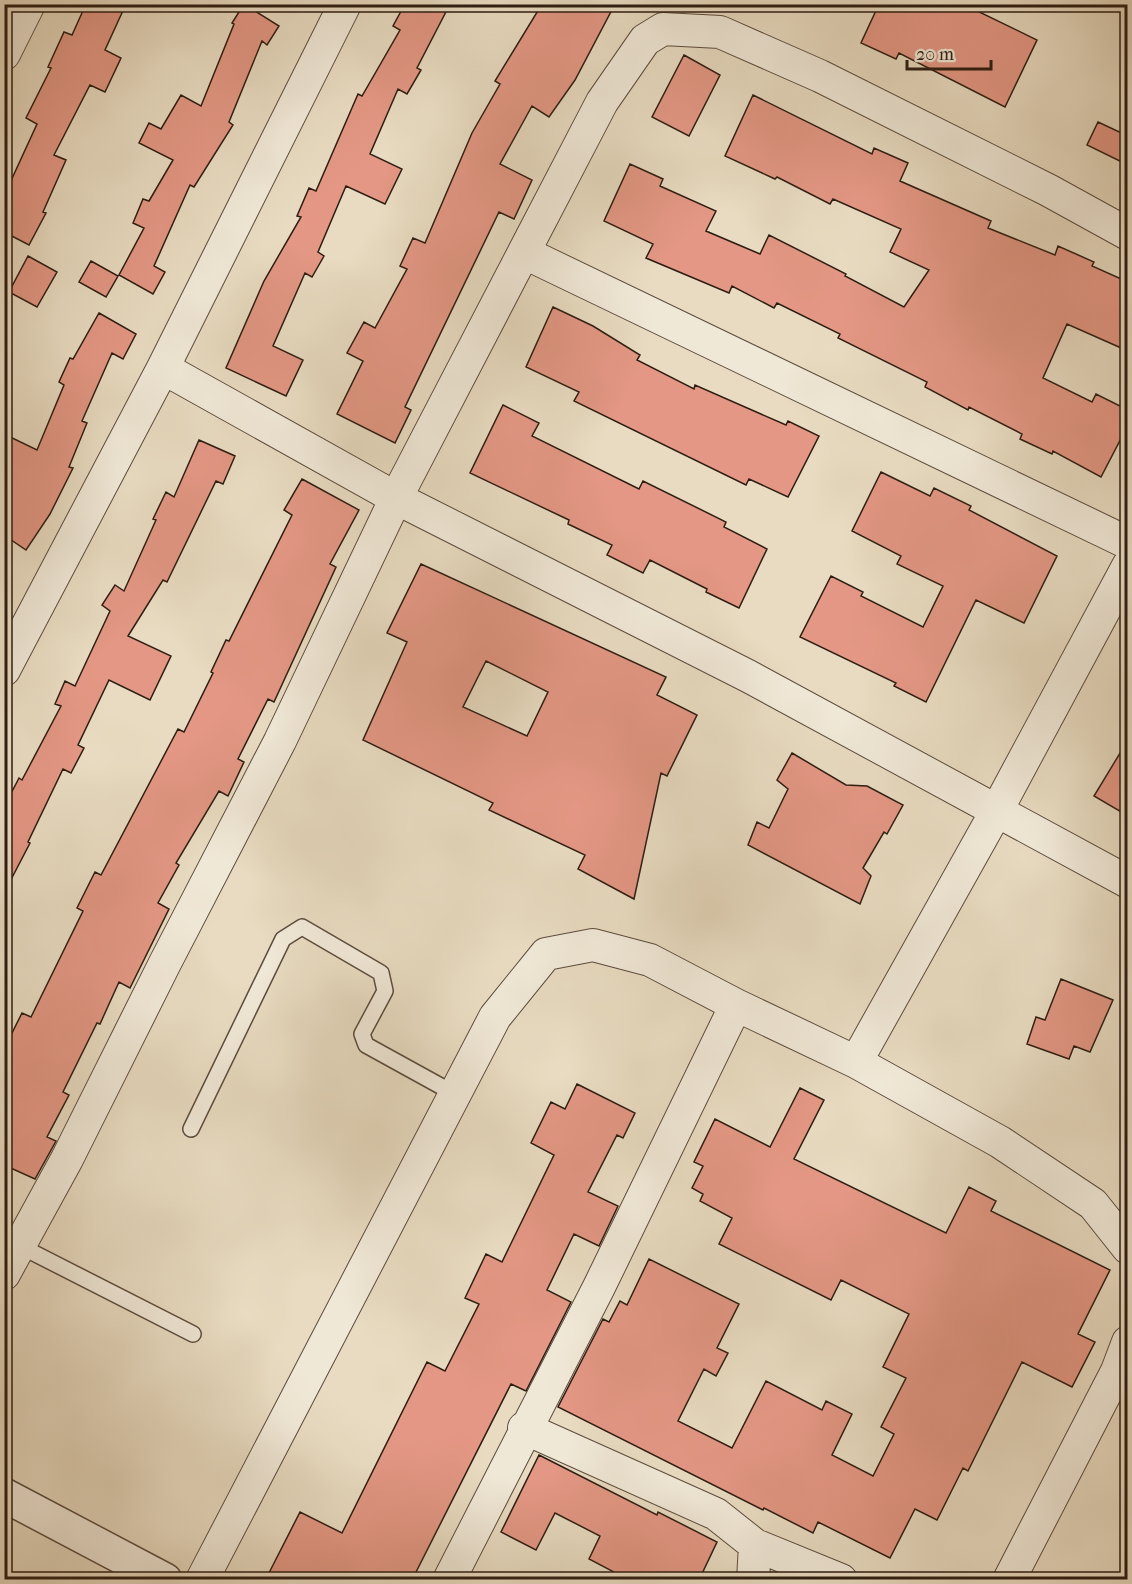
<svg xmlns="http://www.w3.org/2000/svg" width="1132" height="1584" viewBox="0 0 1132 1584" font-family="'IM FELL French Canon',serif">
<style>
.building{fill:#e39784;stroke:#2d1d12;stroke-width:1.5;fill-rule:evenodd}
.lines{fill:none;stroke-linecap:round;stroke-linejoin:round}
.service-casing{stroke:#5c4c3e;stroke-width:18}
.minor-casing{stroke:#5c4c3e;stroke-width:34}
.tertiary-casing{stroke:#5c4c3e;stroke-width:36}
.service{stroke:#f0e8d7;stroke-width:15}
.minor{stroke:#f0e8d7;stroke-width:32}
.tertiary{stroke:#f0e8d7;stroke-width:33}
</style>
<rect width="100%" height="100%" fill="#e8dbc1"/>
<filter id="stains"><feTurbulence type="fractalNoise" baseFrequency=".00333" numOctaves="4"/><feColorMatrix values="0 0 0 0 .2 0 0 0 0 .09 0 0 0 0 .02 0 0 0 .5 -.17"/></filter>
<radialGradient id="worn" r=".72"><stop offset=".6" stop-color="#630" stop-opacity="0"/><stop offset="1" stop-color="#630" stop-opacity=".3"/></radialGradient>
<path class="building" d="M 86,4 L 126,4 L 105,50 L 121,58 L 105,92 L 90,85 L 54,155 L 66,160 L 43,212 L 46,213 L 29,245 L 4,232 L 4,196 L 37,124 L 26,118 L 51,68 L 48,67 L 64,32 L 72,35 Z
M 244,4 L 279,26 L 267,45 L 262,41 L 229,122 L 233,125 L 194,187 L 190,185 L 154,266 L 165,272 L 153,294 L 119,275 L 144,228 L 133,223 L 143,199 L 149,201 L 173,160 L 139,143 L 149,123 L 161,129 L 181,95 L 201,106 L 234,24 L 232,23 Z
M 405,4 L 450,4 L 417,68 L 421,70 L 407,94 L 398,89 L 370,154 L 402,169 L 385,204 L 346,186 L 318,252 L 324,256 L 312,277 L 305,273 L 273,346 L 303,360 L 286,396 L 226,368 L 264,281 L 301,217 L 297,216 L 309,188 L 316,191 L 358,94 L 362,96 L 400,30 L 393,26 Z
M 542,4 L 615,4 L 575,80 L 549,117 L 532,106 L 500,164 L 532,180 L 514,219 L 499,212 L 405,407 L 411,410 L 395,443 L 337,414 L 363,361 L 347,353 L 364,322 L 375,328 L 407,269 L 400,266 L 413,238 L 425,243 L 472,133 L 500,84 L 495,81 Z
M 879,4 L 963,4 L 1037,40 L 1005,107 L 899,53 L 896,59 L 861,43 Z
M 684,55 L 720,75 L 689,136 L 652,117 Z
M 753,95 L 872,154 L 874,148 L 908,163 L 900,181 L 991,221 L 988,228 L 1055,255 L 1058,246 L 1094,262 L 1092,266 L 1128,282 L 1128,351 L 1067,324 L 1043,378 L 1092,402 L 1096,394 L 1128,410 L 1128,425 L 1101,477 L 1053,451 L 1052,454 L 1020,439 L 1022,434 L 969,407 L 968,410 L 925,387 L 927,382 L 838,338 L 840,334 L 777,303 L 774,308 L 732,286 L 729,293 L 646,258 L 653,244 L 604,221 L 630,164 L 663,179 L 660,186 L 716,211 L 706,231 L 760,254 L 769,235 L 846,274 L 845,276 L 904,307 L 929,270 L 890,252 L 901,229 L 833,199 L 830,204 L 777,177 L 775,179 L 725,156 Z
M 1098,122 L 1128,136 L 1128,165 L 1087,145 Z
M 28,256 L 57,272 L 37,307 L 9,292 Z
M 91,261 L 118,276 L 106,297 L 79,282 Z
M 553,307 L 593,326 L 640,355 L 637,360 L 694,389 L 695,385 L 786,425 L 788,421 L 819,436 L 788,497 L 749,479 L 746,485 L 574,401 L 579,392 L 526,367 Z
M 99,313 L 136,334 L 123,359 L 112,353 L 82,421 L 87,423 L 69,467 L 73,468 L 50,514 L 26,550 L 4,535 L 4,434 L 37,450 L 64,385 L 59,382 L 70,358 L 73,359 Z
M 503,405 L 539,423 L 532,436 L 639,489 L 643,481 L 726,522 L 724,527 L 767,549 L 739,608 L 706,592 L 707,589 L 650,560 L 643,573 L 607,555 L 612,545 L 568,524 L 569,520 L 470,473 Z
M 199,440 L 235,456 L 223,484 L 216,481 L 167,582 L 163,580 L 128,636 L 171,656 L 150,700 L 109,680 L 78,745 L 84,748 L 71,773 L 63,769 L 28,842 L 30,843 L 4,893 L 4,807 L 19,778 L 22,780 L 61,706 L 55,704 L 65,681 L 75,686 L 110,611 L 102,605 L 115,585 L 124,591 L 156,520 L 153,519 L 166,492 L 174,497 Z
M 881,472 L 930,496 L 934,488 L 971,506 L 969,510 L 1057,556 L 1024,623 L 976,600 L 926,702 L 894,686 L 896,683 L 800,637 L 831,576 L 863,592 L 861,596 L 923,627 L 943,586 L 897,564 L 901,556 L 852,531 Z
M 302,479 L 359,510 L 330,564 L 336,567 L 274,702 L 268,699 L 238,759 L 244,762 L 228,796 L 219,791 L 176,863 L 179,865 L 158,903 L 169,909 L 130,988 L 119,982 L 100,1024 L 97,1023 L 63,1092 L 69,1095 L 47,1137 L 56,1141 L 35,1179 L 4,1165 L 4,1049 L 22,1013 L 31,1017 L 83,911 L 77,908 L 95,872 L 101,875 L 178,729 L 184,732 L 213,673 L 211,672 L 226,640 L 229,641 L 292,515 L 284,510 Z
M 421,564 L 666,677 L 657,695 L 697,715 L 667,776 L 661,773 L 634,899 L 578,869 L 585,855 L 489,810 L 493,803 L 363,740 L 407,642 L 387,633 ZM 486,661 L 548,692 L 527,736 L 463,707 Z
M 1128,740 L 1128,816 L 1094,796 Z
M 792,753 L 846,785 L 867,786 L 903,805 L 887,834 L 884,832 L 863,868 L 871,876 L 860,904 L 748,845 L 757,822 L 769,828 L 788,789 L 777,780 Z
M 1061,979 L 1113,1000 L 1090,1052 L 1074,1046 L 1069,1059 L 1027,1044 L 1036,1017 L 1045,1020 Z
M 577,1084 L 635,1113 L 623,1138 L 617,1135 L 588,1192 L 618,1206 L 599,1246 L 574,1234 L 547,1290 L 571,1302 L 526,1391 L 511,1384 L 412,1580 L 282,1580 L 269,1573 L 300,1512 L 342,1533 L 427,1362 L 445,1371 L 479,1304 L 465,1298 L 486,1254 L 502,1262 L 554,1155 L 531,1143 L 551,1102 L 565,1109 Z
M 800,1088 L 824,1100 L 794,1159 L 946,1233 L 969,1187 L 996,1201 L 991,1211 L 1110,1270 L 1078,1334 L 1095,1342 L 1072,1387 L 1022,1362 L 968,1471 L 963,1468 L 937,1520 L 915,1509 L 890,1558 L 818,1522 L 813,1533 L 764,1508 L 763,1510 L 558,1407 L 603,1319 L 609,1322 L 620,1301 L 627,1305 L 649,1259 L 739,1304 L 717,1348 L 728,1353 L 716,1376 L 704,1369 L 678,1421 L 732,1448 L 766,1381 L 822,1410 L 826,1401 L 852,1414 L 832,1455 L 873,1476 L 894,1434 L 881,1427 L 906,1378 L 883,1367 L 909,1314 L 841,1280 L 831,1300 L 719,1244 L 732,1218 L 700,1201 L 703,1194 L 692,1188 L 703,1166 L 694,1162 L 715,1119 L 770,1147 Z
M 539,1455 L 657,1515 L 658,1512 L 717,1542 L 699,1580 L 611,1580 L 614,1572 L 589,1559 L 600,1536 L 555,1513 L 536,1550 L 501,1532 Z"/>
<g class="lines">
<g class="service-casing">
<path id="service" d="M 191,1129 L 283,939 L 302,927 L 381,973 L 385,991 L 362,1034 L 366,1045 L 455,1094
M 20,1246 L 193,1334"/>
</g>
<g class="minor-casing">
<path id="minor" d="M 4,54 L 29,4
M 525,253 L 1128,543
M 163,368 L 396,498 L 748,676 L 1128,882
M 4,670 L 163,368 L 345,4
M 856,1062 L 997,810 L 1128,566
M 4,1274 L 67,1159 L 165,963 L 280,741 L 396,498 L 602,102 L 645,40 L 663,29 L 720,32 L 820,76 L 1048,190 L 1128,234
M 524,1428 L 716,1514 L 755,1545 L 753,1580
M 755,1545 L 841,1580
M 202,1580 L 495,1017 L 546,954 L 593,945 L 650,960 L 736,1005 L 856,1062 L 1000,1142 L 1093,1204 L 1128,1248
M 449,1580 L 599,1287 L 736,1005
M 1009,1580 L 1117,1371 L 1128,1342"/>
</g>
<g class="tertiary-casing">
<path id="tertiary" d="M 4,1495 L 165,1580"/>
</g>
<use href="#service" class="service"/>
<use href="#minor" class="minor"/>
<use href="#tertiary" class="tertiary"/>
</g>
<rect width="1132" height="1584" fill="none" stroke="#e8dbc1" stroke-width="24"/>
<rect x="6" y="6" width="1120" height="1572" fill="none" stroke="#2d1d12" stroke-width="3"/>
<rect x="12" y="12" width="1108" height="1560" fill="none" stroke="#2d1d12" stroke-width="1.5"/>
<path d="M907 60v9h84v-9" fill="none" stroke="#2d1d12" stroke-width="3"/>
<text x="916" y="60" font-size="18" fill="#2d1d12" stroke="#f0e8d7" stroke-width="4.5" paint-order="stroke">20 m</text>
<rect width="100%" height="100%" filter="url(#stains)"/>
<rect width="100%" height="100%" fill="url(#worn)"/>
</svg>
